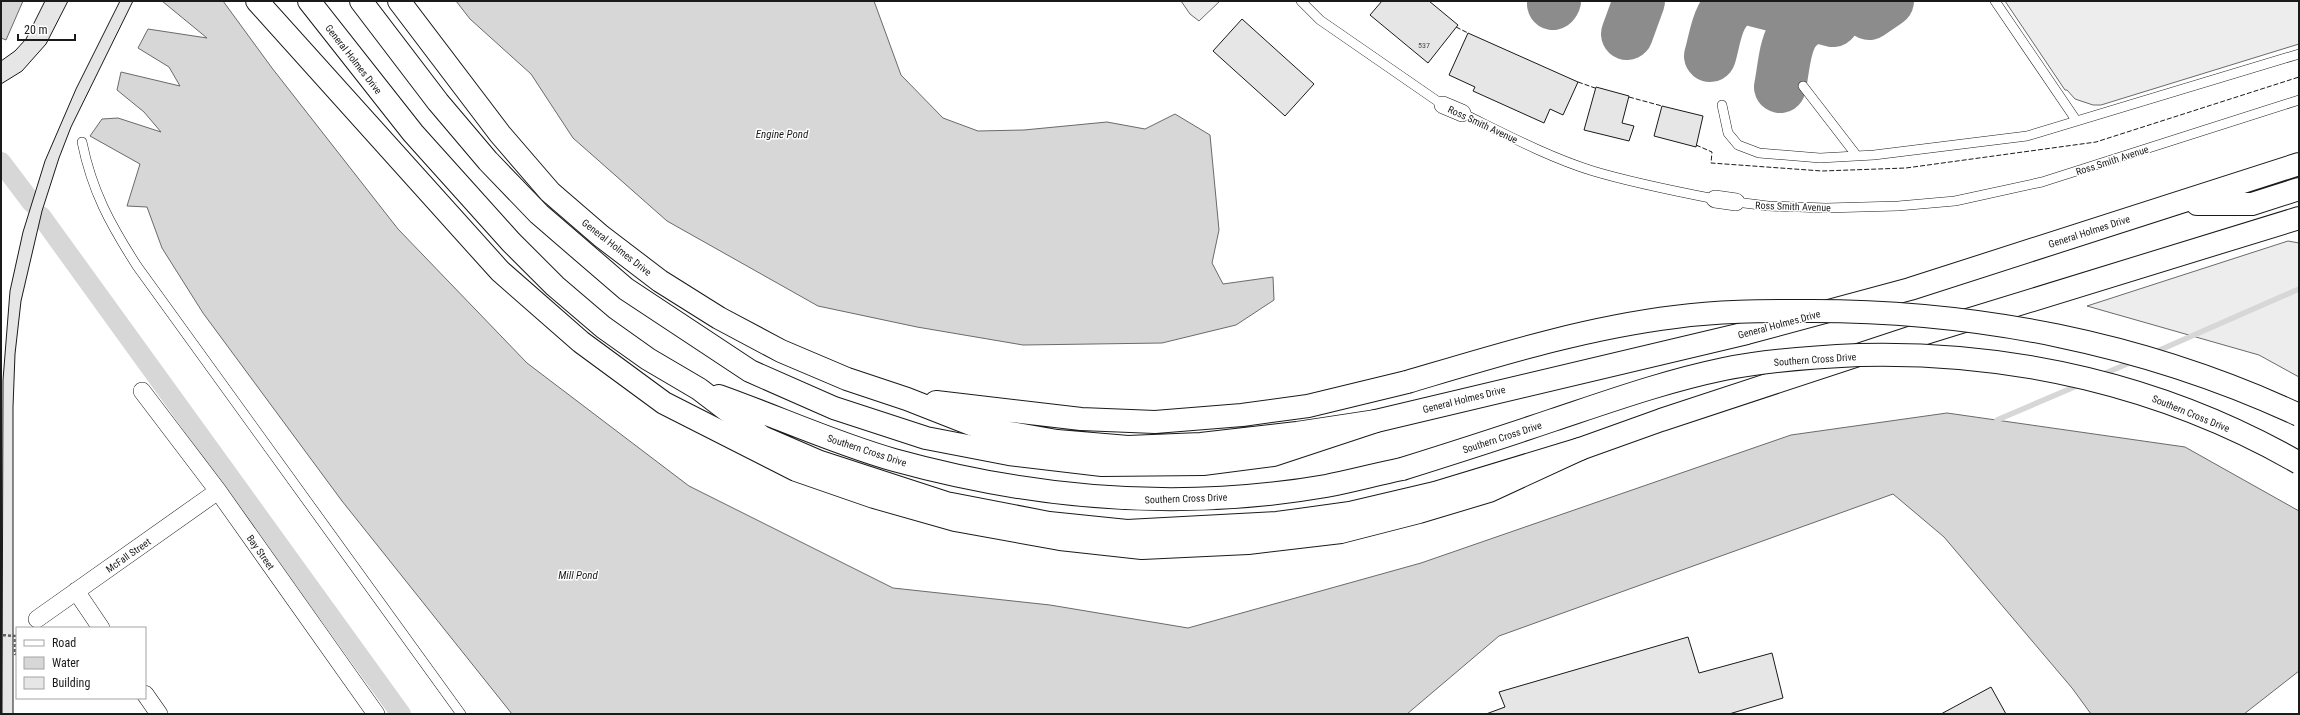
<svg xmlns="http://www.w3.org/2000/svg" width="2300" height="715" viewBox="0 0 2300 715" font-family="'Roboto Condensed',sans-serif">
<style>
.built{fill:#ededed;stroke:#6a6a6a}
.water{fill:#d7d7d7;stroke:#6a6a6a}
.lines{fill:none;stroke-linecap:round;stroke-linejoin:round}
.stream{stroke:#d7d7d7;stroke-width:5.5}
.canal{stroke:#d7d7d7;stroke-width:20}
.taxiway{stroke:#8c8c8c;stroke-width:52}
.building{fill:#e6e6e6;stroke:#1a1a1a}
.service-casing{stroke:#1a1a1a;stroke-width:10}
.minor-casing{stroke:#1a1a1a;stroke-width:18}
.primary-casing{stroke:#1a1a1a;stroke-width:24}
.motorway-casing{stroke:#1a1a1a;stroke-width:24}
.path{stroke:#5f5f5f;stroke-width:2.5;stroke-dasharray:3 2;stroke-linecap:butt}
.service{stroke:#fff;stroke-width:9}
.minor{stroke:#fff;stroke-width:17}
.primary{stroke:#fff;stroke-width:22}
.motorway{stroke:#fff;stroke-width:22}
.motorway-bridge-casing{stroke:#1a1a1a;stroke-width:24;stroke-linecap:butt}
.motorway-bridge{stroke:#fff;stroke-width:22}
.fence{stroke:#1a1a1a;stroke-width:1;stroke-dasharray:5 2;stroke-linecap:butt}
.labels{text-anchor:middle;stroke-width:3;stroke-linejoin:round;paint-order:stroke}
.number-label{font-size:8px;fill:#4d4d4d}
.street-label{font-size:10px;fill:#1a1a1a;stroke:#fff}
.water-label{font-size:11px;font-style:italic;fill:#1a1a1a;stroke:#fff}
</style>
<rect width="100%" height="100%" fill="#fff"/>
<path class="built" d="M 1181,1 L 1220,1 L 1199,21 L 1190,14 Z
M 2005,1 L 2299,1 L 2299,44 L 2101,105 L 2093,105 L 2075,99 L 2067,90 L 2065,90 Z
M 2288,241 L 2299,243 L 2299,377 L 2259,355 L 2087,306 Z"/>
<path class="water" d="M 1,1 L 23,1 L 6,40 L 1,38 Z
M 162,1 L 223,1 L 272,68 L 398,229 L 527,363 L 689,486 L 893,588 L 1050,605 L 1188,628 L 1421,563 L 1791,435 L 1947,413 L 2185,447 L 2299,511 L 2299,671 L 2244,714 L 2091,714 L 2072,688 L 1944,537 L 1893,494 L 1499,636 L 1407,714 L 512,714 L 342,501 L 203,313 L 162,248 L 147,207 L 127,206 L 140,164 L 90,136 L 102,119 L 118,118 L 161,132 L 144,112 L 117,90 L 121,72 L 180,86 L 169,67 L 138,48 L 148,29 L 207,38 Z
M 456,1 L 874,1 L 901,75 L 943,118 L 978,131 L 1024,130 L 1107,122 L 1145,129 L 1175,114 L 1210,135 L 1219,230 L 1212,263 L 1223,284 L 1273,277 L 1274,300 L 1236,325 L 1162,343 L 1023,345 L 917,327 L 818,306 L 667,221 L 573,138 L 531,74 L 470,19 Z"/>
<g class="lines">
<path class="stream" d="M 2153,353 L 2299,289
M 2101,375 L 2134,361
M 1997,420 L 2079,385"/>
<path class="canal" d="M 1,162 L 32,203
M 41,216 L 401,714"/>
<path class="taxiway" d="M 1756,1 L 1833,21
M 1553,4 L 1555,1
M 1869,14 L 1888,1
M 1627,34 L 1639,1
M 1710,56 C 1716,36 1717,8 1740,1
M 1780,87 C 1786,57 1784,20 1822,17"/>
</g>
<path class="building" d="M 45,1 L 68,1 L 46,44 L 22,71 L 1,84 L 1,61 L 15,51 L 26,39 Z
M 120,1 L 133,1 L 71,127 L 59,158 L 42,211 L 21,301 L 15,354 L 13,407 L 13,714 L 2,714 L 3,380 L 10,291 L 23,232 L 45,161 L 76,89 Z
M 1382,1 L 1429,1 L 1458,25 L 1428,63 L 1370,15 Z
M 1242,19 L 1314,84 L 1285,116 L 1213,51 Z
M 1468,33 L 1578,82 L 1563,115 L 1550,109 L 1544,123 L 1473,91 L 1475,87 L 1449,75 Z
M 1596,87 L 1629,96 L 1622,123 L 1634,126 L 1629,141 L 1584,130 Z
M 1662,106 L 1703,116 L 1696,147 L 1654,136 Z
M 1688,637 L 1699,673 L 1772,653 L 1783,698 L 1729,714 L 1486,714 L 1505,707 L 1499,692 Z
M 1991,687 L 2006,714 L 1941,714 Z"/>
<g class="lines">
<g class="service-casing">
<path id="service" d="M 1301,1 L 1320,20 L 1443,105
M 1995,1 L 2076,120
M 1803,86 L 1857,156
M 1722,105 L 1728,133 L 1738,145 L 1759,153 L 1820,158 L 1874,155 L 2027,136 L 2299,54
M 1462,113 C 1505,134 1548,157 1593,171 C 1633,183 1674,191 1715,199
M 82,142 C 92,191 110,224 137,266 L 461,714
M 1736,202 L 1768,206 L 1826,208 L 1898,206 L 1955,201 L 2042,182 L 2299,100"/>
</g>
<g class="minor-casing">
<path id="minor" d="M 1443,105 L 1462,113
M 1715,199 L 1736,202
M 142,391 L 218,491 L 376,714
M 76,591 L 101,628
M 37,619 L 218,491
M 145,694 L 159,714"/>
</g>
<g class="primary-casing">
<path id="primary" d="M 257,1 L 500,271 L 581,342 L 664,403 L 796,470 L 874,497 L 955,520 L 1060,539 L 1142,548 L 1248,543 L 1341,532 L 1419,512 L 1489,491 L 1580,449 L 1661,420 L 1922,334 L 2299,218
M 361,1 L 438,102 L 488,161 L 539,214 L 626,289 L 750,371 L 834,408 L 926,438 L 1009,454 L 1102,465 L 1203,464 L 1273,455 L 1376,421 L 1747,333 L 1910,289 L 2299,164
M 2197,204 L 2252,204 L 2299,189"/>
</g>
<g class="motorway-casing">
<path id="motorway" d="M 309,1 L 413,133 L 511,242 L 555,286 L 603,327 L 648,359 L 699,389 L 762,437 L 820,462 L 946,503 L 1049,523 L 1127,531 L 1277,523 L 1350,513 L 1435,493 L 1580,449
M 399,1 L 500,134 L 550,192 L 601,236 L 660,281 L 719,318 L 781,351 L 847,379 L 907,399 L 981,428 L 1057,441 L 1128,447 L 1201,444 L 1297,433 L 1376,421
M 719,396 C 778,417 834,443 894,460 C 1035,499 1182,511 1326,486 C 1352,481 1377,474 1402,469
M 936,402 L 1081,419 L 1155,422 L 1242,415 L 1308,406 L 1407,382"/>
</g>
<path class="path" d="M 1,653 L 1,635 L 15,636 L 15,654 L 17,654"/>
<use href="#service" class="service"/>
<use href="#minor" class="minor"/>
<use href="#primary" class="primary"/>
<use href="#motorway" class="motorway"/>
<g class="motorway-bridge-casing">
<path id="motorway-bridge" d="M 1407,382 C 1495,356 1584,328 1675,317 C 1718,311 1761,311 1804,311 C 1975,310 2144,343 2299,415
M 1402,469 C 1453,453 1503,437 1553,420 C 1610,401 1666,381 1724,369 C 1768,360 1814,357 1859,355 C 2013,351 2165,386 2299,463"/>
</g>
<use href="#motorway-bridge" class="motorway-bridge"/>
<path class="fence" d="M 1456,27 L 1468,33
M 1578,82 L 1595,88
M 1629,97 L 1662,106
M 1696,145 L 1712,152 L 1711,163 L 1822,171 L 1906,168 L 2096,142 L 2299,77"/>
</g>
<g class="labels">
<g class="number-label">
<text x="1424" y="48">537</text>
</g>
<g class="street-label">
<text transform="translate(354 59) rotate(52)" y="4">General Holmes Drive</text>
<text transform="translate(1483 124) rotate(25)" y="4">Ross Smith Avenue</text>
<text transform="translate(2112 160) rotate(-18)" y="4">Ross Smith Avenue</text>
<text transform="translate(1793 206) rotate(2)" y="4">Ross Smith Avenue</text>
<text transform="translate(2089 231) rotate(-18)" y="4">General Holmes Drive</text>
<text transform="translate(617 247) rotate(38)" y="4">General Holmes Drive</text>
<text transform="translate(1779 324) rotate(-15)" y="4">General Holmes Drive</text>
<text transform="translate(1815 359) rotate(-4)" y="4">Southern Cross Drive</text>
<text transform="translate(1464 399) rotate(-14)" y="4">General Holmes Drive</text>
<text transform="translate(2191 413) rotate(22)" y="4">Southern Cross Drive</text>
<text transform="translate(1502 437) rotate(-18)" y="4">Southern Cross Drive</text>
<text transform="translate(867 450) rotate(18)" y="4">Southern Cross Drive</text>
<text transform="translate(1186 498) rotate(-2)" y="4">Southern Cross Drive</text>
<text transform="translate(261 552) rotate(55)" y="4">Bay Street</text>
<text transform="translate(128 555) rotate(-35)" y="4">McFall Street</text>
</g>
<g class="water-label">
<text x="782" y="138">Engine Pond</text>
<text x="578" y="579">Mill Pond</text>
</g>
</g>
<rect width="2300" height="715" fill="none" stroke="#1a1a1a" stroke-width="4"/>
<rect x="16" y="627" width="130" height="72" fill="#ffffff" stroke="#a3a3a3"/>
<rect x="24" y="640" width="20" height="6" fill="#ffffff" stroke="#a3a3a3"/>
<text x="52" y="647" font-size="12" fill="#1a1a1a">Road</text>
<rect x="24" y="657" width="20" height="12" fill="#d7d7d7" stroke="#a3a3a3"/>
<text x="52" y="667" font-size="12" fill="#1a1a1a">Water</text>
<rect x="24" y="677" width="20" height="12" fill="#e6e6e6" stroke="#a3a3a3"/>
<text x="52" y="687" font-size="12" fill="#1a1a1a">Building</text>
<path d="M18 34v6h57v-6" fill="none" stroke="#1a1a1a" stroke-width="2"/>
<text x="24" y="34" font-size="12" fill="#1a1a1a" stroke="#ffffff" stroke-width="3" paint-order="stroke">20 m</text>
</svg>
